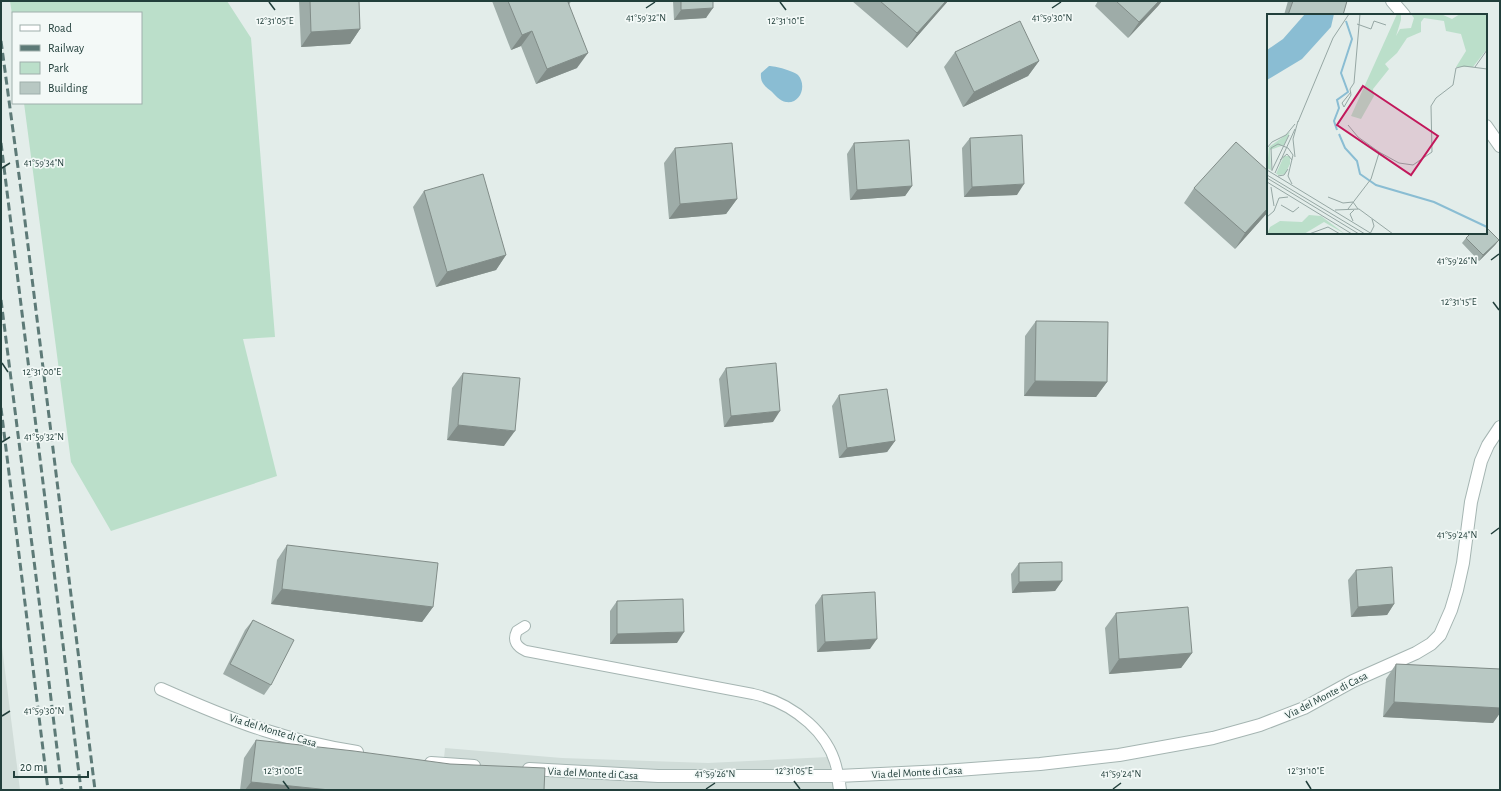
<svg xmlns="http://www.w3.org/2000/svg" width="1501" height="791" viewBox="0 0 1501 791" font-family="'Alegreya Sans',sans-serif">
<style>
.built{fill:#d1ddd9}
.green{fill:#bbdfca}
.water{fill:#8abdd3}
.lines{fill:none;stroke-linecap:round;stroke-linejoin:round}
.service-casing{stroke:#a5b5b2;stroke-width:12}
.minor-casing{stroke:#a5b5b2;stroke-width:14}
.service{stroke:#fff;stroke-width:10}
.minor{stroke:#fff;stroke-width:12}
.rail{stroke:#5d7a77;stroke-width:3;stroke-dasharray:8 4;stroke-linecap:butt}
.wall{fill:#9eaca8}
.shaded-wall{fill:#818c88}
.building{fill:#b8c8c3;stroke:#818c88}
.ticks{fill:none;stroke:#223f3b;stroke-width:1.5}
.labels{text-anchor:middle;stroke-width:3.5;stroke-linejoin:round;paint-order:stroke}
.street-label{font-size:11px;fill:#223f3b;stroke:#f3f9f7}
.inset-river{fill:none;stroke:#8abdd3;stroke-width:2}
.inset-road{fill:none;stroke:#96a7a4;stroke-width:1}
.view{fill:#c2185b;fill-opacity:0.15;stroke:#c2185b;stroke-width:2}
.inset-edge{fill:none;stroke:#223f3b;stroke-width:2}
.ticks-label{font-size:10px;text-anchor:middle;fill:#223f3b;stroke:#f3f9f7;stroke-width:3.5;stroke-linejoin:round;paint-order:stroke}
</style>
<rect width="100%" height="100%" fill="#e3edea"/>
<path class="built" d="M 1,639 L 20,790 L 1,790 Z
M 445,748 L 562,758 L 708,763 L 828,757 L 834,790 L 441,790 Z"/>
<path class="green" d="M 10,1 L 227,1 L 251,38 L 275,337 L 243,339 L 277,476 L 111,531 L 71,462 L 24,103 L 141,103 L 141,13 L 13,13 L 13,21 Z"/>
<path class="water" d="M 769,66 C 775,66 794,71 798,75 C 807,85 801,104 786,102 C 780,101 775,95 771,91 C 764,86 760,82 761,73 Z"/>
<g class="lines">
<g class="service-casing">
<path id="service" d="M 525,626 L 517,631 C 512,641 517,647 526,651 L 753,694 C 793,703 833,734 838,776"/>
</g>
<g class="minor-casing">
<path id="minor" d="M 1392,1 L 1404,15
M 1486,126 L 1500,146
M 161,689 C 195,704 229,719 264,730 C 294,740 326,747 357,752
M 431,763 L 474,766
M 529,769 L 658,776 L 838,776 L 944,771 L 1040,764 L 1119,755 L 1213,738 L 1260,725 L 1304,708 L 1353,681 L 1416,653 L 1431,644 L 1440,635 L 1451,610 L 1457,590 L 1463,563 L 1471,502 L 1481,461 L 1488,445 L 1500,427
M 838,776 L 840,790"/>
</g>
<use href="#service" class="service"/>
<use href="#minor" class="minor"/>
<path class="rail" d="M 1,41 L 23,205 L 95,790
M 1,143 L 81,790
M 1,300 L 41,616 L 62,790
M 1,408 L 48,790"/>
</g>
<path class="wall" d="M 299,1 L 359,1 L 360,29 L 350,44 L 301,47 Z
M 492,1 L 571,1 L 569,5 L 577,68 L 536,84 L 521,46 L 511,50 Z
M 673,1 L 713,1 L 706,18 L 674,20 Z
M 852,1 L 948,1 L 907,48 Z
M 1098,1 L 1162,1 L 1158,6 L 1128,38 L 1095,6 Z
M 1288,1 L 1347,1 L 1343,15 L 1284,15 Z
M 955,52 L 1039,61 L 1028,76 L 963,107 L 944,67 Z
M 970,138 L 1017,195 L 964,197 L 962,148 Z
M 854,143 L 912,186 L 905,196 L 850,200 L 847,154 Z
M 675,148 L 737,199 L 726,214 L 669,219 L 664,163 Z
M 1268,171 L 1268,212 L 1235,249 L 1184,203 L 1194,188 Z
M 424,191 L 506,255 L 496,270 L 436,287 L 413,207 Z
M 1466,238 L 1499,240 L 1495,245 L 1479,261 L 1462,243 Z
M 1036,321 L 1107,382 L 1096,397 L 1024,396 L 1025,336 Z
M 726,368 L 773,422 L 724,427 L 719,379 Z
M 463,373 L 504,446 L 447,440 L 452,388 Z
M 839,395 L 895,441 L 887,452 L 839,458 L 832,406 Z
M 287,545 L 433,607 L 422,622 L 271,604 L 277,560 Z
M 1019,563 L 1062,581 L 1055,591 L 1012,593 L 1011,574 Z
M 1356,570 L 1394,604 L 1387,615 L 1351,617 L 1348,580 Z
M 822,595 L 870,649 L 817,652 L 815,605 Z
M 617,601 L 677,643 L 610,644 L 610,611 Z
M 1116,613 L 1192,653 L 1181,668 L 1109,674 L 1105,628 Z
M 253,620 L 271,685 L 264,695 L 223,674 L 245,630 Z
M 1396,664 L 1500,669 L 1500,713 L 1493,723 L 1383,717 L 1386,679 Z
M 256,740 L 544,790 L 240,790 L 244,758 Z"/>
<path class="shaded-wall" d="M 946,1 L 948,1 L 907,48 L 917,33 Z
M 1159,1 L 1162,1 L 1158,6 L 1128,38 L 1139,22 Z
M 713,8 L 706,18 L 674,20 L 681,10 Z
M 360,29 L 350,44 L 301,47 L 311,32 Z
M 532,31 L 521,46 L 511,50 L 522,35 Z
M 588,53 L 577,68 L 536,84 L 547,69 Z
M 1039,61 L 1028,76 L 963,107 L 974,92 Z
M 1024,184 L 1017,195 L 964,197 L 972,187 Z
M 912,186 L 905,196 L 850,200 L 857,190 Z
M 737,199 L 726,214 L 669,219 L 680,204 Z
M 1268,208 L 1268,212 L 1235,249 L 1245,233 Z
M 1499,240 L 1495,245 L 1479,261 L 1483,255 Z
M 506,255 L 496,270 L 436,287 L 447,272 Z
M 1035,381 L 1107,382 L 1096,397 L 1024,396 Z
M 780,411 L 773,422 L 724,427 L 731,416 Z
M 458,425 L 515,431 L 504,446 L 447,440 Z
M 895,441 L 887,452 L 839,458 L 847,448 Z
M 1062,581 L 1055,591 L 1012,593 L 1019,582 Z
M 282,589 L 433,607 L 422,622 L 271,604 Z
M 1394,604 L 1387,615 L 1351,617 L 1358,607 Z
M 684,632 L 677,643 L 610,644 L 617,634 Z
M 877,639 L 870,649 L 817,652 L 825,642 Z
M 1192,653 L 1181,668 L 1109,674 L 1119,659 Z
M 1394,702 L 1500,708 L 1500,713 L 1493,723 L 1383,717 Z
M 251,782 L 330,790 L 245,790 Z"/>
<path class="building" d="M 310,1 L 359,1 L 360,29 L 311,32 Z
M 508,1 L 570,1 L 568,2 L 588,53 L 547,69 L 532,31 L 522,35 Z
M 681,1 L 713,1 L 713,8 L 681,10 Z
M 880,1 L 946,1 L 917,33 Z
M 1116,1 L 1159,1 L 1139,22 Z
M 1293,1 L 1347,1 L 1343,15 L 1288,15 Z
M 1020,21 L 1039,61 L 974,92 L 955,52 Z
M 1022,135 L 1024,184 L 972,187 L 970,138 Z
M 909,140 L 912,186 L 857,190 L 854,143 Z
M 1236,142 L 1268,171 L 1268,208 L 1245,233 L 1194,188 Z
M 732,143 L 737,199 L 680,204 L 675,148 Z
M 483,174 L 506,255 L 447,272 L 424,191 Z
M 1486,227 L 1499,240 L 1483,255 L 1466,238 L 1471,233 L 1486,233 Z
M 1036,321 L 1108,322 L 1107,382 L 1035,381 Z
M 776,363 L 780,411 L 731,416 L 726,368 Z
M 463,373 L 520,378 L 515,431 L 458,425 Z
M 887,389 L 895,441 L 847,448 L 839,395 Z
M 287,545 L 438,563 L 433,607 L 282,589 Z
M 1062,562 L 1062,581 L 1019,582 L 1019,563 Z
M 1392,567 L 1394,604 L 1358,607 L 1356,570 Z
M 875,592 L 877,639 L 825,642 L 822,595 Z
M 683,599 L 684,632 L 617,634 L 617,601 Z
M 1188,607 L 1192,653 L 1119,659 L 1116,613 Z
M 253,620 L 294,640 L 271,685 L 230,664 Z
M 1396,664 L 1500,669 L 1500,708 L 1394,702 Z
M 256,740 L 354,751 L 450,764 L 545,768 L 544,790 L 330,790 L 251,782 Z"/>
<path class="ticks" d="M 269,2 L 275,10M 780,2 L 786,10M 646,8 L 655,2M 1052,8 L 1061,2M 2,168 L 10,163M 1491,260 L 1499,254M 1493,302 L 1499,310M 2,363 L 8,372M 2,442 L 10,437M 1491,534 L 1499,528M 2,716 L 10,711M 283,781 L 289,789M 794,781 L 800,789M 1306,781 L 1311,789M 706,789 L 715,783M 1113,789 L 1121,783"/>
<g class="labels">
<g class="street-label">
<text transform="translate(1326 695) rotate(-27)" y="4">Via del Monte di Casa</text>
<text transform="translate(273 730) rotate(17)" y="4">Via del Monte di Casa</text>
<text transform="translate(917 772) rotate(-3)" y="4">Via del Monte di Casa</text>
<text transform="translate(593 773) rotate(3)" y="4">Via del Monte di Casa</text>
</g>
</g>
<g transform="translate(1267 14)">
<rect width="220" height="220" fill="#e3edea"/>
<path d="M 130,0 L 134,0 L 134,6 L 129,22 L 133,15 L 144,14 L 147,4 L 144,0 L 174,0 L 185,5 L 193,0 L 220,0 L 220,35 L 206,53 L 189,53 L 199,37 L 194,20 L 179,17 L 177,7 L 157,4 L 154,8 L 154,18 L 140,24 L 130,39 L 118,50 L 122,55 L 106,75 L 107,82 L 94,105 L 84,102 ZM 23,118 L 17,131 L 3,136 L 4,156 L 0,154 L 2,133 ZM 17,142 L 23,142 L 23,150 L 18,160 L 12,161 L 9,160 ZM 42,201 L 54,202 L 78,220 L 57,208 L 37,220 L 0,220 L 3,213 L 13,207 L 35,208 Z" fill="#bbdfca"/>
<path d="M 38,0 L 67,0 L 64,13 L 35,45 L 0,66 L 0,36 L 16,25 Z" fill="#8abdd3"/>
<path class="inset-river" d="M 70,116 L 67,107 L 72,94 L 70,86 L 81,78 L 74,59 L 85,25 L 79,7M 72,120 L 78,134 L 90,147 L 93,160 L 109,171 L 167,188 L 220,213"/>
<path class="inset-road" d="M 90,10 L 104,15 L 107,7 L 119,11M 208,53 L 220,36M 84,78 L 75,89 L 77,93 L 84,81 L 83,75 L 87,69 L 93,0M 31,108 L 66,24 L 82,0M 81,111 L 91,123 L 112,138 L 132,149 L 146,151 L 165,138 L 164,92 L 169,84 L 186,71 L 189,54 L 197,52 L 220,55M 0,134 L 5,128 L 19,121 L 28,110M 28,143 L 26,125 L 31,107M 13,146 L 20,140 L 25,146M 0,156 L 105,220M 5,156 L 22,121M 5,157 L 4,134 L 11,130 L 21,134 L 26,141 L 21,162 L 25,170M 8,159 L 28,115M 0,161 L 98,220M 11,162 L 17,161 L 21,155M 0,164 L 92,220M 0,168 L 85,220M 4,173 L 7,192M 61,183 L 76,189 L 86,188 L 91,195M 14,191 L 26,198 L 32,193M 81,195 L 104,165 L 112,139M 92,195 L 126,220M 68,196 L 92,195M 0,203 L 7,197 L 12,184 L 21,183M 86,207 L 83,200 L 87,196M 42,220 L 61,213 L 73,220M 103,220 L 107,212 L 105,205"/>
<path class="view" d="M 96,72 L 171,122 L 144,161 L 70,111 Z"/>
<rect width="220" height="220" class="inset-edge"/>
</g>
<g class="ticks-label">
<text x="646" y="21">41°59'32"N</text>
<text x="1052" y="21">41°59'30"N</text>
<text x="275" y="24">12°31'05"E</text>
<text x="786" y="24">12°31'10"E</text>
<text x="44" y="166">41°59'34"N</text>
<text x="1457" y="264">41°59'26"N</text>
<text x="1459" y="305">12°31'15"E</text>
<text x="42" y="375">12°31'00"E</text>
<text x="44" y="440">41°59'32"N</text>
<text x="1457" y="538">41°59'24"N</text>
<text x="44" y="714">41°59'30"N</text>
<text x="283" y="774">12°31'00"E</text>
<text x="794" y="774">12°31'05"E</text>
<text x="1306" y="774">12°31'10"E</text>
<text x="715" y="777">41°59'26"N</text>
<text x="1121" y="777">41°59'24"N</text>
</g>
<rect width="1501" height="791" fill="none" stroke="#223f3b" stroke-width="4"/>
<rect x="12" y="12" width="130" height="92" fill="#f3f9f7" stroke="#9fafac"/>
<rect x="20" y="25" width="20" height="6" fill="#ffffff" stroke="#9fafac"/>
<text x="48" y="32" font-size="12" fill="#223f3b">Road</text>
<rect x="20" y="45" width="20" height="6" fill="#5d7a77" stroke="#9fafac"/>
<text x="48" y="52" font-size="12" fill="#223f3b">Railway</text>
<rect x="20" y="62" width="20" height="12" fill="#bbdfca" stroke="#9fafac"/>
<text x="48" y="72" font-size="12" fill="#223f3b">Park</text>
<rect x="20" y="82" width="20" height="12" fill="#b8c8c3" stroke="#9fafac"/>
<text x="48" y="92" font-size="12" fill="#223f3b">Building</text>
<path d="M14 771v6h74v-6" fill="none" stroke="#223f3b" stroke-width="2"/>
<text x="20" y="771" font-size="12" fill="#223f3b" stroke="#f3f9f7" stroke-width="3" paint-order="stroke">20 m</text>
</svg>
